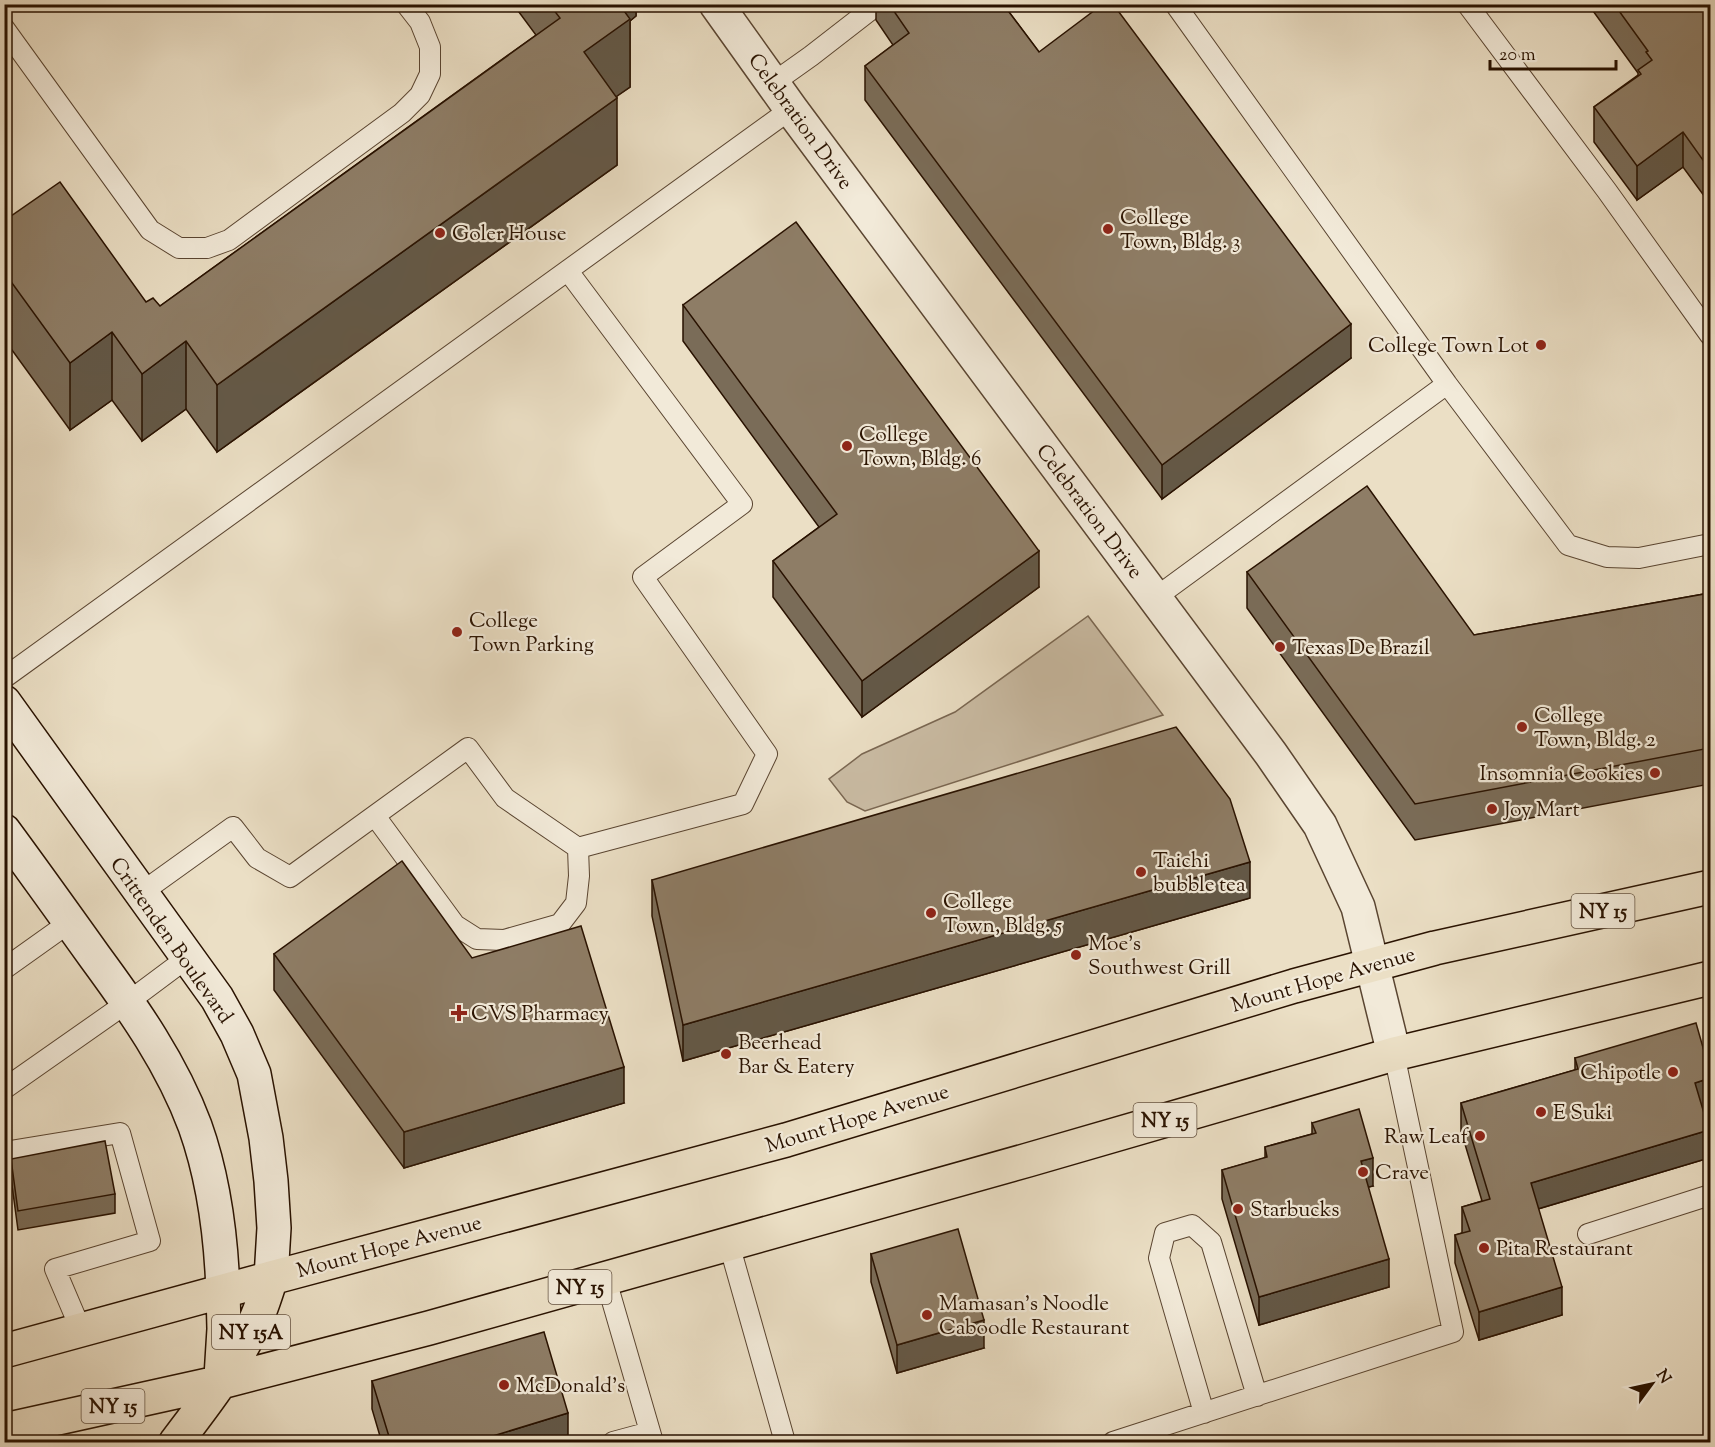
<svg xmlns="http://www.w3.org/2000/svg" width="1715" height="1447" viewBox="0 0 1715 1447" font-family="'Sorts Mill Goudy',serif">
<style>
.green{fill:#cabca4;stroke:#7a6752;stroke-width:1.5}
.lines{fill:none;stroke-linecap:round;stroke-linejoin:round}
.lane-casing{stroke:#5a4531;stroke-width:22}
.street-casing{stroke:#5a4531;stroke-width:36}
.secondary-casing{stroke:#291200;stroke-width:36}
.primary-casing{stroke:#291200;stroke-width:36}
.lane{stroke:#f2ead9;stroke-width:20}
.street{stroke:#f2ead9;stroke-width:33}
.secondary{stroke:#f2ead9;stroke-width:33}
.primary{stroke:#ebdfc5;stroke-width:33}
.wall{fill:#7a6c58;stroke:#291200;stroke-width:1.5}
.shaded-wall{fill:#635847;stroke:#291200;stroke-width:1.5}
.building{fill:#8e7d66;stroke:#291200;stroke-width:1.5}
.poi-dot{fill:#8f2418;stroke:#f2ead9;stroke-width:2}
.labels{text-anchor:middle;stroke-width:4.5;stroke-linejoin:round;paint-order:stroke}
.shield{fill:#f2ead9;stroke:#655341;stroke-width:1.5}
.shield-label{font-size:20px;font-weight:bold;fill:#291200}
.street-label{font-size:21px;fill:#291200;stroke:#f2ead9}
.poi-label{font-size:21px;fill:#291200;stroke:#f2ead9;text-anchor:start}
</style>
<rect width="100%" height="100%" fill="#ebdfc5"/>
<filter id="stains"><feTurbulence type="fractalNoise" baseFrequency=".00333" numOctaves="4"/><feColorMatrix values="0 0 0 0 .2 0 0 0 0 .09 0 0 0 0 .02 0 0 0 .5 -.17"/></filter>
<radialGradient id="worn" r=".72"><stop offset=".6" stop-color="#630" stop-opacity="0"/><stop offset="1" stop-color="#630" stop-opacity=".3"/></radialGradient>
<path class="green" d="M 1088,616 L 1163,715 L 865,811 L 847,802 L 829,779 L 862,754 L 955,712 Z"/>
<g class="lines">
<g class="lane-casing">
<path id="lane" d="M 1175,4 L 1447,384 L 1568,545 L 1607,557 L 1639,558 L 1710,544
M 1467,4 L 1607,191 L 1710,335
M 4,28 L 150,230 L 179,248 L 207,248 L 229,240 L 402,113 L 420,95 L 430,74 L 430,47 L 420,22 L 406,4
M 773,83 L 811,56 L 869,11
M 1155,598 L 1447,384
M 4,678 L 791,109
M 375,816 L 455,925 L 477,939 L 504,940 L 560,924 L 576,903 L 579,876 L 578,848
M 141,893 L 233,827 L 257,858 L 290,877 L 468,748 L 505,798 L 578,848 L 743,804 L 767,754 L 643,577 L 742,504 L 568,271
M 4,969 L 70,922
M 4,1089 L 128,1002 L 187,958
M 4,1152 L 120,1133 L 150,1241 L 55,1269 L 81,1330
M 1588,1234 L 1710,1195
M 729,1244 L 785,1442
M 606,1280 L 653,1442
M 1204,1413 L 1159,1258 L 1165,1233 L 1192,1225 L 1211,1242 L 1257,1396
M 613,1442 L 650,1432
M 1113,1442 L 1453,1332 L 1394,1054"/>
</g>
<g class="street-casing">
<path id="street" d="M 716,4 L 791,109 L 1271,754 L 1320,825 L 1358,907 L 1394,1054"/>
</g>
<g class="secondary-casing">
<path id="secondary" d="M 4,702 L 217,998 L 237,1034 L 254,1074 L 266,1138 L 271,1181 L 274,1228 L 271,1278
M 4,831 C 35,873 65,915 95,957 C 134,1010 172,1064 195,1126 C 214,1179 221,1235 223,1291"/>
</g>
<g class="primary-casing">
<path id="primary" d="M 4,1351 L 271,1278 L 786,1140 L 1294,986 L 1435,948 L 1710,887
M 221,1377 L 224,1329 L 223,1291
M 4,1430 L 221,1382 L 429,1328 L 1028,1160 L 1394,1054 L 1710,978
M 176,1442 C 202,1408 229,1373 249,1334 C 259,1316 265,1297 271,1278"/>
</g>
<use href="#lane" class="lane"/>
<use href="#street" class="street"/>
<use href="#secondary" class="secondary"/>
<use href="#primary" class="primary"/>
</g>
<path class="wall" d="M 513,4 L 636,4 L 636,16 L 630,21 L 630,87 L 616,96 L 617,165 L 217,452 L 186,409 L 142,441 L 112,400 L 70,430 L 4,339 L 4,221 L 146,302 L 160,306 L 536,35 Z
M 876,4 L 1003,4 L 1039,52 L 1351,358 L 1162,499 L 865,100 L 865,66 L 893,45 L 876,20 Z
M 1588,4 L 1710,4 L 1710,204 L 1683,167 L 1637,200 L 1594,142 L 1594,107 L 1638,75 L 1638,73 Z
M 683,305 L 1039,587 L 862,717 L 773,597 L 773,561 L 819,527 L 683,341 Z
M 1247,572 L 1474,635 L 1710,593 L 1710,784 L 1415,840 L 1247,608 Z
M 652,880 L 1250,898 L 683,1061 L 652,916 Z
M 274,954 L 472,958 L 624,1103 L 404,1168 L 274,990 Z
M 1575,1058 L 1702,1109 L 1709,1158 L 1538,1209 L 1562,1315 L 1479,1340 L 1455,1263 L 1455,1235 L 1462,1233 L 1462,1207 L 1482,1201 L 1461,1131 L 1461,1103 L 1575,1070 Z
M 1312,1123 L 1373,1186 L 1368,1187 L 1389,1287 L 1259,1325 L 1222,1199 L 1222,1170 L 1265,1158 L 1265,1147 L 1312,1134 Z
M 11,1159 L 115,1194 L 115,1213 L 18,1230 L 11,1178 Z
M 871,1254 L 984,1348 L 897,1373 L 871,1282 Z
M 372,1381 L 568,1441 L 564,1443 L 382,1443 L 372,1409 Z"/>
<path class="shaded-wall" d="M 599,4 L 636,4 L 636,16 L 630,21 L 630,87 L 584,119 L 584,52 Z
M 617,98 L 617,165 L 217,452 L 217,385 Z
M 1683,132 L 1683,167 L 1637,200 L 1637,166 Z
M 1351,324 L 1351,358 L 1162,499 L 1162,465 Z
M 112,332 L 112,400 L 70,430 L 70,363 Z
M 186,341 L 186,409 L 142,441 L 142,374 Z
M 1039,551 L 1039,587 L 862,717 L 862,681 Z
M 1250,862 L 1250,898 L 683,1061 L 683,1025 Z
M 624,1067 L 624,1103 L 404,1168 L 404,1132 Z
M 1710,1078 L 1710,1106 L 1695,1111 L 1695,1083 Z
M 1709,1130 L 1709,1158 L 1531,1211 L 1531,1183 Z
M 1373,1158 L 1373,1186 L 1361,1189 L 1361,1161 Z
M 1389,1259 L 1389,1287 L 1259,1325 L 1259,1297 Z
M 4,1275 L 7,1275 L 7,1303 L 4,1304 Z
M 1562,1287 L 1562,1315 L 1479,1340 L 1479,1312 Z
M 984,1320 L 984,1348 L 897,1373 L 897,1345 Z
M 568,1413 L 568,1441 L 564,1443 L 470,1443 Z"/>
<path class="building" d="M 560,4 L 619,4 L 630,19 L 584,52 L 617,98 L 217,385 L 186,341 L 142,374 L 112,332 L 70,363 L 4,272 L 4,221 L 60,182 L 146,302 L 153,298 L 160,306 L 560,18 L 553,9 Z
M 889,4 L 1003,4 L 1039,52 L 1103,4 L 1113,4 L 1351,324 L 1162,465 L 865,66 L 909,33 Z
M 1614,4 L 1710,4 L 1710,170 L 1683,132 L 1637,166 L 1594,107 L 1641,74 L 1638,70 L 1652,60 L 1646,52 L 1648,51 Z
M 796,222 L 1039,551 L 862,681 L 773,561 L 837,514 L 683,305 Z
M 1367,486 L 1474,635 L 1710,593 L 1710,748 L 1415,804 L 1247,572 Z
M 1176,727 L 1230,799 L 1250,862 L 683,1025 L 652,880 Z
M 402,861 L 472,958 L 581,926 L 624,1067 L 404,1132 L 274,954 Z
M 1696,1023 L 1710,1072 L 1710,1078 L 1695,1083 L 1709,1130 L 1531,1183 L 1562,1287 L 1479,1312 L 1455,1235 L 1470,1231 L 1462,1207 L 1490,1199 L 1461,1103 L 1578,1069 L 1575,1058 Z
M 1359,1109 L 1373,1158 L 1361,1161 L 1389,1259 L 1259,1297 L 1222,1170 L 1267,1157 L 1265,1147 L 1316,1133 L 1312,1123 Z
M 105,1141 L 115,1194 L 18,1211 L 11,1159 Z
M 958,1229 L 984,1320 L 897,1345 L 871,1254 Z
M 4,1262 L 7,1275 L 4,1275 Z
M 544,1332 L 568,1413 L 470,1443 L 391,1443 L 372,1381 Z"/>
<g class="poi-dot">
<circle cx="1108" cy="229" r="6"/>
<circle cx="440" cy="233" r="6"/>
<circle cx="1541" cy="345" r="6"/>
<circle cx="847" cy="446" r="6"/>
<circle cx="457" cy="632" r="6"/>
<circle cx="1280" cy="647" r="6"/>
<circle cx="1522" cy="727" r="6"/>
<circle cx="1655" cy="773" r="6"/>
<circle cx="1492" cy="809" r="6"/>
<circle cx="1141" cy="872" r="6"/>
<circle cx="931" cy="913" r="6"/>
<circle cx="1076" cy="955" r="6"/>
<path d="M456 1004h6v6h6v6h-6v6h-6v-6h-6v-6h6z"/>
<circle cx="726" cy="1054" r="6"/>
<circle cx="1673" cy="1072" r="6"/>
<circle cx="1541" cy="1112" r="6"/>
<circle cx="1480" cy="1136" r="6"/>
<circle cx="1363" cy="1172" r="6"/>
<circle cx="1238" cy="1209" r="6"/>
<circle cx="1484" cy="1248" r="6"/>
<circle cx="927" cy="1315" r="6"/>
<circle cx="504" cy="1385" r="6"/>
</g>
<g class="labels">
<g class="shield">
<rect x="1571.5" y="894" width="63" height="34" rx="4.5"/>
<rect x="1133.5" y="1103" width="63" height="34" rx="4.5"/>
<rect x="548.5" y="1270" width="63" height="34" rx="4.5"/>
<rect x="212" y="1315" width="78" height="34" rx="4.5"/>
<rect x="81.5" y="1389" width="63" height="34" rx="4.5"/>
</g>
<g class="shield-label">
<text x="1603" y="918">NY 15</text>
<text x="1165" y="1127">NY 15</text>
<text x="580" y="1294">NY 15</text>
<text x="251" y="1339">NY 15A</text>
<text x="113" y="1413">NY 15</text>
</g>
<g class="street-label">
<text transform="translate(801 121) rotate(54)" y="7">Celebration Drive</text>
<text transform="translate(1090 511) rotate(53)" y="7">Celebration Drive</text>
<text transform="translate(172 940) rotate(55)" y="7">Crittenden Boulevard</text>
<text transform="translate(1323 979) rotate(-16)" y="7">Mount Hope Avenue</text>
<text transform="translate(857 1118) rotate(-17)" y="7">Mount Hope Avenue</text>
<text transform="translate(389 1246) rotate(-15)" y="7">Mount Hope Avenue</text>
</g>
<g class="poi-label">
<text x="1120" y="224">College<tspan x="1120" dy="24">Town, Bldg. 3</tspan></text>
<text x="452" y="240">Goler House</text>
<text x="1529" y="352" text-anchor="end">College Town Lot</text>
<text x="859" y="441">College<tspan x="859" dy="24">Town, Bldg. 6</tspan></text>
<text x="469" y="627">College<tspan x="469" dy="24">Town Parking</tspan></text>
<text x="1292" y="654">Texas De Brazil</text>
<text x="1534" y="722">College<tspan x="1534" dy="24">Town, Bldg. 2</tspan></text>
<text x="1643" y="780" text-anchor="end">Insomnia Cookies</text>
<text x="1504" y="816">Joy Mart</text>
<text x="1153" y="867">Taichi<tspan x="1153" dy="24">bubble tea</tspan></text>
<text x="943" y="908">College<tspan x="943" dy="24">Town, Bldg. 5</tspan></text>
<text x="1088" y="950">Moe's<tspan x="1088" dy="24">Southwest Grill</tspan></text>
<text x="471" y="1020">CVS Pharmacy</text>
<text x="738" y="1049">Beerhead<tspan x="738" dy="24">Bar &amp; Eatery</tspan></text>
<text x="1661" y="1079" text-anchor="end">Chipotle</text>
<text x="1553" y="1119">E Suki</text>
<text x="1468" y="1143" text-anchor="end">Raw Leaf</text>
<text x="1375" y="1179">Crave</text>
<text x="1250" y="1216">Starbucks</text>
<text x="1496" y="1255">Pita Restaurant</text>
<text x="939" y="1310">Mamasan's Noodle<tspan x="939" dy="24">Caboodle Restaurant</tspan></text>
<text x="516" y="1392">McDonald's</text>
</g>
</g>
<rect width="1715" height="1447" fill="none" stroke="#ebdfc5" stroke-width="24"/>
<rect x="6" y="6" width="1703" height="1435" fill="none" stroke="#291200" stroke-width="3"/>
<rect x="12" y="12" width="1691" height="1423" fill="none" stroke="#291200" stroke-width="1.5"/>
<g transform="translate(1652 1384) rotate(57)" stroke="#f2ead9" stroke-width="4.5" paint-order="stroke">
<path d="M0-4.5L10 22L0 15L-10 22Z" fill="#291200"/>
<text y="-9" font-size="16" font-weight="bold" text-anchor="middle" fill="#291200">N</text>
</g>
<path d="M1490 60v9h126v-9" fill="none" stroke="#291200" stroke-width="3"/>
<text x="1499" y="60" font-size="18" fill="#291200" stroke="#f2ead9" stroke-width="4.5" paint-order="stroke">20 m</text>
<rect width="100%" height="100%" filter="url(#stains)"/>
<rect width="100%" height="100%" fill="url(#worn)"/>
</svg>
